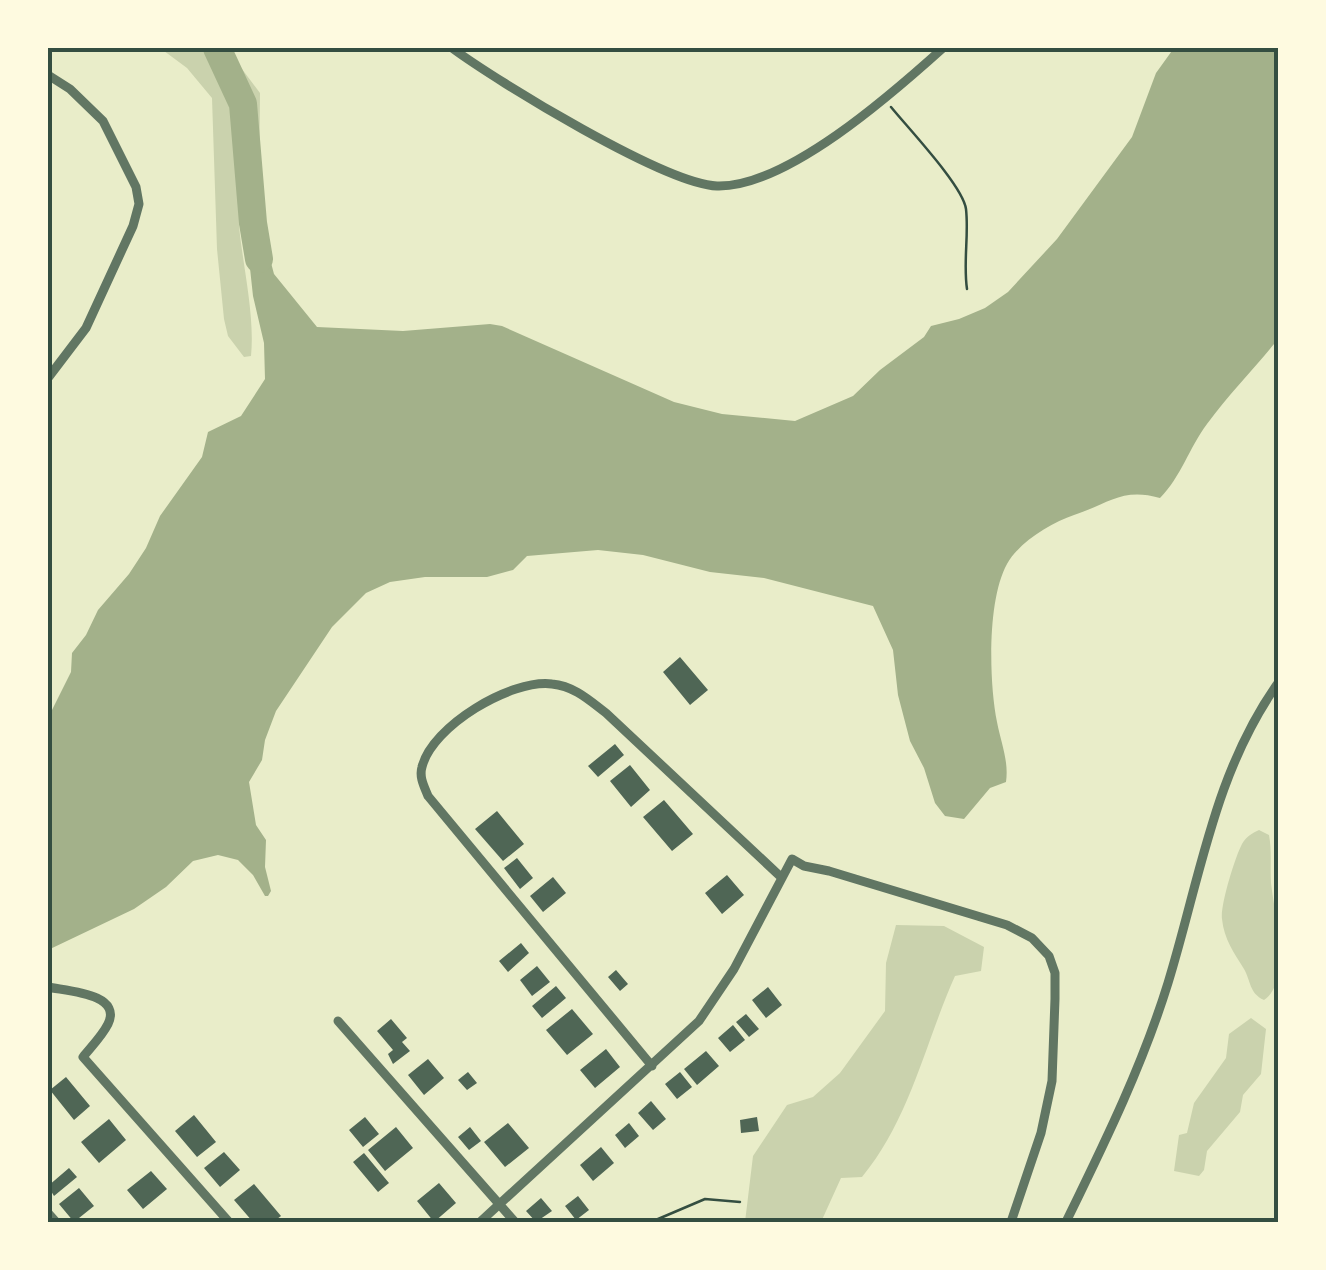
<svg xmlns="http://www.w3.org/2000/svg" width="1326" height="1270" viewBox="0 0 1326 1270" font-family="'PT Sans Narrow',sans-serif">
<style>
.green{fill:#cad2ad}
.water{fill:#a3b18a}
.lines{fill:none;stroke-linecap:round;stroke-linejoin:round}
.river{stroke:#a3b18a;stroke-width:28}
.building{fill:#4f6655}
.path{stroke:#344e41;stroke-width:2.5}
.minor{stroke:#617663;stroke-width:9}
.neatline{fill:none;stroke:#344e41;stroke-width:4}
</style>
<rect width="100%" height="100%" fill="#e9edc9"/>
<path class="green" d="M 160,48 L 231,48 L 236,61 L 260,93 L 259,200 L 239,226 C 243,267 255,316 251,356 L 244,357 L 228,336 L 224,319 L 217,249 L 212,98 L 187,68 Z
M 1259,830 L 1269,835 C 1272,851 1270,867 1271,883 C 1274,911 1284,945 1278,973 C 1277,983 1273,994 1264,1000 C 1249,993 1251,981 1244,969 C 1234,953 1224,939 1222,919 C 1220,906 1235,857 1242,844 C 1246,837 1252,833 1259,830 Z
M 896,925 L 944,926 L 984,947 L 981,971 L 955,976 C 925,1043 910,1119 862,1177 L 841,1178 L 821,1222 L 745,1222 L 753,1156 L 787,1105 L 813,1097 L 840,1073 L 885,1011 L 886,963 Z
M 1251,1018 L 1266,1029 L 1261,1074 L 1243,1095 L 1240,1112 L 1207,1151 L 1204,1170 L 1199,1176 L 1174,1171 L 1179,1135 L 1187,1133 L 1194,1103 L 1226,1058 L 1229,1034 Z"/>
<path class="water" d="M 1174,48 L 1278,48 L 1278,339 C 1255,368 1229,394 1207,424 C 1189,448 1181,477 1160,498 C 1122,487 1108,504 1074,515 C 1051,523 1019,542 1007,564 C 987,600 989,682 997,722 C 1001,743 1009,761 1006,782 L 990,788 L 964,819 L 945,816 L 935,803 L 924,768 L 910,741 L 898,695 L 893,650 L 873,606 L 764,578 L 710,572 L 643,555 L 598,550 L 527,556 L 513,570 L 487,577 L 425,577 L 390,582 L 366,593 L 332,627 L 276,711 L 265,740 L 262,760 L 249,782 L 256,825 L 266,840 L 265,867 L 271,891 L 268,896 L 265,896 L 253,875 L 238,860 L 218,855 L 193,861 L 166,887 L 134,909 L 48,950 L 48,718 L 71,672 L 72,653 L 86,635 L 98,610 L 129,574 L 146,548 L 160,516 L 202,457 L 208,432 L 241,416 L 265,379 L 264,343 L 253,296 L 246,231 L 253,223 L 262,229 L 274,274 L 317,327 L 403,331 L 490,324 L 502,326 L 674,402 L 722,414 L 795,421 L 853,396 L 880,370 L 924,337 L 931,326 L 959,319 L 985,308 L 1008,292 L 1057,239 L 1132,137 L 1156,73 Z"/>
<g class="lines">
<path class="river" d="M 217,48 L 243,104 L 253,223 L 259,259"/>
</g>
<path class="building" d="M 680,657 L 708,690 L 690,705 L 663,672 Z
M 615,744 L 624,755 L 598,777 L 588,766 Z
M 630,765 L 650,790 L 631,807 L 610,781 Z
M 664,800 L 693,834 L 672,851 L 643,817 Z
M 497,811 L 524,844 L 503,861 L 475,829 Z
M 517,858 L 533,878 L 520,889 L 504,868 Z
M 727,875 L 744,895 L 722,914 L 705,893 Z
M 553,877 L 566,893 L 543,912 L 530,896 Z
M 521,943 L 529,953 L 508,972 L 499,961 Z
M 537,966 L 550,982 L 532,996 L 520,980 Z
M 616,970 L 628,984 L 620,991 L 608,977 Z
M 556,986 L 566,998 L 542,1018 L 532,1006 Z
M 768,987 L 782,1005 L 766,1018 L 752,1000 Z
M 572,1009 L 593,1034 L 567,1055 L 546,1030 Z
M 746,1014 L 759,1029 L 749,1037 L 736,1022 Z
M 391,1019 L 407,1038 L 402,1042 L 410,1051 L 393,1064 L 388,1054 L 393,1050 L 377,1031 Z
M 733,1025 L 745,1040 L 730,1052 L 718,1038 Z
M 606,1049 L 620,1067 L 595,1088 L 580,1070 Z
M 706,1051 L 719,1066 L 697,1085 L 684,1069 Z
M 428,1059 L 444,1078 L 424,1095 L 408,1075 Z
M 468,1072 L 477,1083 L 467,1090 L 458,1080 Z
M 680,1072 L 692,1087 L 677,1099 L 665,1084 Z
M 66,1077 L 90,1106 L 74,1120 L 50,1090 Z
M 651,1101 L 666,1119 L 653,1130 L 638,1113 Z
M 194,1115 L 216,1142 L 197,1157 L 175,1131 Z
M 365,1117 L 379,1134 L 363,1147 L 349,1130 Z
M 757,1117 L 759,1131 L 741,1133 L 740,1120 Z
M 109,1119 L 126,1140 L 99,1163 L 81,1142 Z
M 508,1123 L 529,1148 L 505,1167 L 484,1142 Z
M 629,1123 L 639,1136 L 625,1148 L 615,1135 Z
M 396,1127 L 413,1148 L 385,1171 L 368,1150 Z
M 470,1127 L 481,1141 L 469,1150 L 458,1137 Z
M 601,1147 L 614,1163 L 593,1181 L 580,1165 Z
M 224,1152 L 240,1170 L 220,1187 L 204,1168 Z
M 364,1153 L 389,1183 L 378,1192 L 353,1162 Z
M 69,1168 L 77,1177 L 54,1196 L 48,1186 Z
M 151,1171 L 167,1189 L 143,1209 L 127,1190 Z
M 439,1183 L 456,1203 L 434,1222 L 417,1201 Z
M 254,1184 L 281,1216 L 273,1222 L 253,1222 L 234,1200 Z
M 79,1188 L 94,1206 L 74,1222 L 59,1204 Z
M 578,1196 L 589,1210 L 576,1220 L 565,1206 Z
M 541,1198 L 552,1211 L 536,1222 L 526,1211 Z"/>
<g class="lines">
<path class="path" d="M 891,107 C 908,128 963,186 966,209 C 969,236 963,262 967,289
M 651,1222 L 705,1199 L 740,1202"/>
<path class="minor" d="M 452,48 C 498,82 665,184 717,186 C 786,188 893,93 943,48
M 48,75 L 70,89 L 103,121 L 136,187 L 139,204 L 133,226 L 86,328 L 48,378
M 48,987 C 65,991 123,993 108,1024 C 102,1036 91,1047 83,1057 L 229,1222
M 338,1021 L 515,1222
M 652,1066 L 428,796 C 424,786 419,777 422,767 C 432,726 511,679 552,684 C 574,686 589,700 606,713 L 782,878
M 48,1213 L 56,1222
M 480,1222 L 699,1021 L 734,969 L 792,859 L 804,866 L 829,871 L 1007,925 L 1032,938 L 1049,956 L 1055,973 L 1055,999 L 1052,1081 L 1041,1133 L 1011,1222
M 1066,1222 C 1104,1144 1142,1067 1168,983 C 1200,879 1214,773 1278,683"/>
</g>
<rect width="1326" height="1270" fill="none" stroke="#fefae0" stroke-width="100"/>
<rect x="50" y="50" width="1226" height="1170" class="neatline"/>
</svg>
